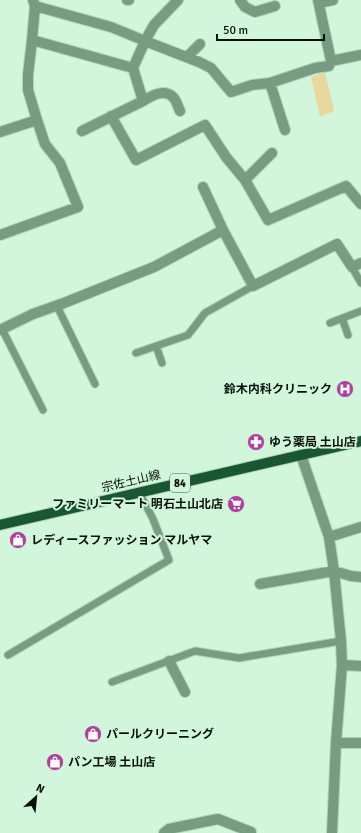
<svg xmlns="http://www.w3.org/2000/svg" width="361" height="833" viewBox="0 0 361 833" font-family="Signika,'Noto Sans JP',sans-serif">
<style>
.green{fill:#e9d89c}
.lines{fill:none;stroke-linecap:round;stroke-linejoin:round}
.lane-casing{stroke:#b0d1ba;stroke-width:9}
.street-casing{stroke:#b0d1ba;stroke-width:12}
.primary-casing{stroke:#b0d1ba;stroke-width:12}
.lane{stroke:#769c82;stroke-width:7}
.street{stroke:#769c82;stroke-width:10}
.primary{stroke:#195734;stroke-width:10}
.labels{text-anchor:middle;stroke-width:4;stroke-linejoin:round;paint-order:stroke}
.shield{fill:#d1f6dc;stroke:#425548;stroke-width:1}
.shield-label{font-size:11px;font-weight:bold;fill:#041008}
.poi-label{font-size:12px;font-weight:bold;fill:#041008;stroke:#d1f6dc;text-anchor:start}
.street-label{font-size:12px;fill:#041008;stroke:#d1f6dc}
</style>
<rect width="100%" height="100%" fill="#d1f6dc"/>
<path class="green" d="M 325,72 L 334,111 L 320,117 L 311,77 Z"/>
<g class="lines">
<g class="lane-casing">
<path id="lane" d="M 352,267 L 361,283
M 57,306 L 95,384
M 342,318 L 348,335
M 330,323 L 361,311
M 2,329 L 43,410
M 156,346 L 162,363
M 136,353 L 188,335 L 205,313 L 253,286
M 8,655 L 169,560 L 153,519 L 139,492
M 112,682 L 195,651 L 239,658 L 341,641"/>
</g>
<g class="street-casing">
<path id="street" d="M 33,0 L 35,6 L 32,40 L 133,68
M 127,0 L 129,0
M 240,0 L 245,7 L 255,12 L 275,6
M 318,0 L 331,61
M 319,3 L 333,0
M 35,6 L 111,27 L 145,41 L 154,25 L 178,0
M 187,57 L 200,44
M 270,83 L 285,130
M 143,101 C 153,95 165,88 174,98 C 177,102 178,107 180,111
M 111,116 L 136,160 L 205,125 L 226,157 L 245,180 L 268,220 L 346,186 L 361,204
M 82,131 L 143,101 L 133,68 L 145,41 L 199,62 L 211,68 L 231,92 L 252,85 L 270,83 L 315,68 L 329,66 L 331,61 L 361,55
M 0,132 L 37,120 L 28,90 L 28,75 L 32,40
M 245,180 L 272,153
M 203,187 L 223,230
M 0,235 L 78,207 L 60,163 L 45,144 L 37,120
M 0,330 L 33,314 L 64,303 L 154,267 L 223,230 L 253,286 L 337,244 L 352,267 L 361,263
M 301,455 L 329,537 L 334,571 L 341,641 L 342,665 L 336,743 L 332,833
M 329,537 L 361,527
M 260,584 L 334,571 L 351,576 L 361,577
M 169,661 L 185,692
M 342,665 L 361,666
M 336,743 L 361,743
M 164,833 L 169,829 L 218,819 L 251,832 L 251,833"/>
</g>
<g class="primary-casing">
<path id="primary" d="M 0,525 L 361,441"/>
</g>
<use href="#lane" class="lane"/>
<use href="#street" class="street"/>
<use href="#primary" class="primary"/>
</g>
<defs>
<g id="hospital-disc" transform="scale(0.9)"><circle r="9.5" fill="#af409d" stroke="#d1f6dc"/><path d="M-5-5h3v3.5h4V-5h3V5h-3V1.5h-4V5h-3Z" fill="#fff"/></g>
<g id="pharmacy-disc" transform="scale(0.9)"><circle r="9.5" fill="#af409d" stroke="#d1f6dc"/><path d="M-2-6h4v4h4v4h-4v4h-4v-4h-4v-4h4Z" fill="#fff"/></g>
<g id="supermarket-disc" transform="scale(0.9)"><circle r="9.5" fill="#af409d" stroke="#d1f6dc"/><path d="M-6-5.5h2.5l.6 2H6L4.5 2H-2.5L-4.4-4H-6ZM-1.5 3.2a1.3 1.3 0 1 0 .1 0ZM3 3.2a1.3 1.3 0 1 0 .1 0Z" fill="#fff"/></g>
<g id="shop-disc" transform="scale(0.9)"><circle r="9.5" fill="#af409d" stroke="#d1f6dc"/><path d="M-5-2.5h2.3a2.7 3.5 0 0 1 5.4 0H5L5.5 6h-11ZM-1.5-2.5h3a1.5 2.3 0 0 0-3 0Z" fill="#fff"/></g>
</defs>
<g fill-rule="evenodd">
<use href="#hospital-disc" x="345" y="389"/>
<use href="#pharmacy-disc" x="256" y="442"/>
<use href="#supermarket-disc" x="236" y="504"/>
<use href="#shop-disc" x="18" y="540"/>
<use href="#shop-disc" x="93" y="734"/>
<use href="#shop-disc" x="55" y="762"/>
</g>
<g class="labels">
<rect class="shield" x="170" y="474" width="20" height="18" rx="3"/>
<g class="shield-label">
<text x="180" y="487">84</text>
</g>
<g class="poi-label">
<text x="332" y="393" text-anchor="end">鈴木内科クリニック</text>
<text x="269" y="446">ゆう薬局 土山店</text>
<text x="223" y="508" text-anchor="end">ファミリーマート 明石土山北店</text>
<text x="31" y="544">レディースファッション マルヤマ</text>
<text x="106" y="738">パールクリーニング</text>
<text x="68" y="766">パン工場 土山店</text>
</g>
<g class="street-label">
<text transform="translate(131 481) rotate(-13)" y="4">宗佐土山線</text>
</g>
</g>
<g transform="translate(36 797) rotate(27)" stroke="#d1f6dc" stroke-width="3" paint-order="stroke">
<path d="M0-3L7 15L0 10L-7 15Z" fill="#041008"/>
<text y="-6" font-size="11" font-weight="bold" text-anchor="middle" fill="#041008">N</text>
</g>
<path d="M217 34v6h107v-6" fill="none" stroke="#041008" stroke-width="2"/>
<text x="223" y="34" font-size="12" fill="#041008" stroke="#d1f6dc" stroke-width="3" paint-order="stroke">50 m</text>
</svg>
